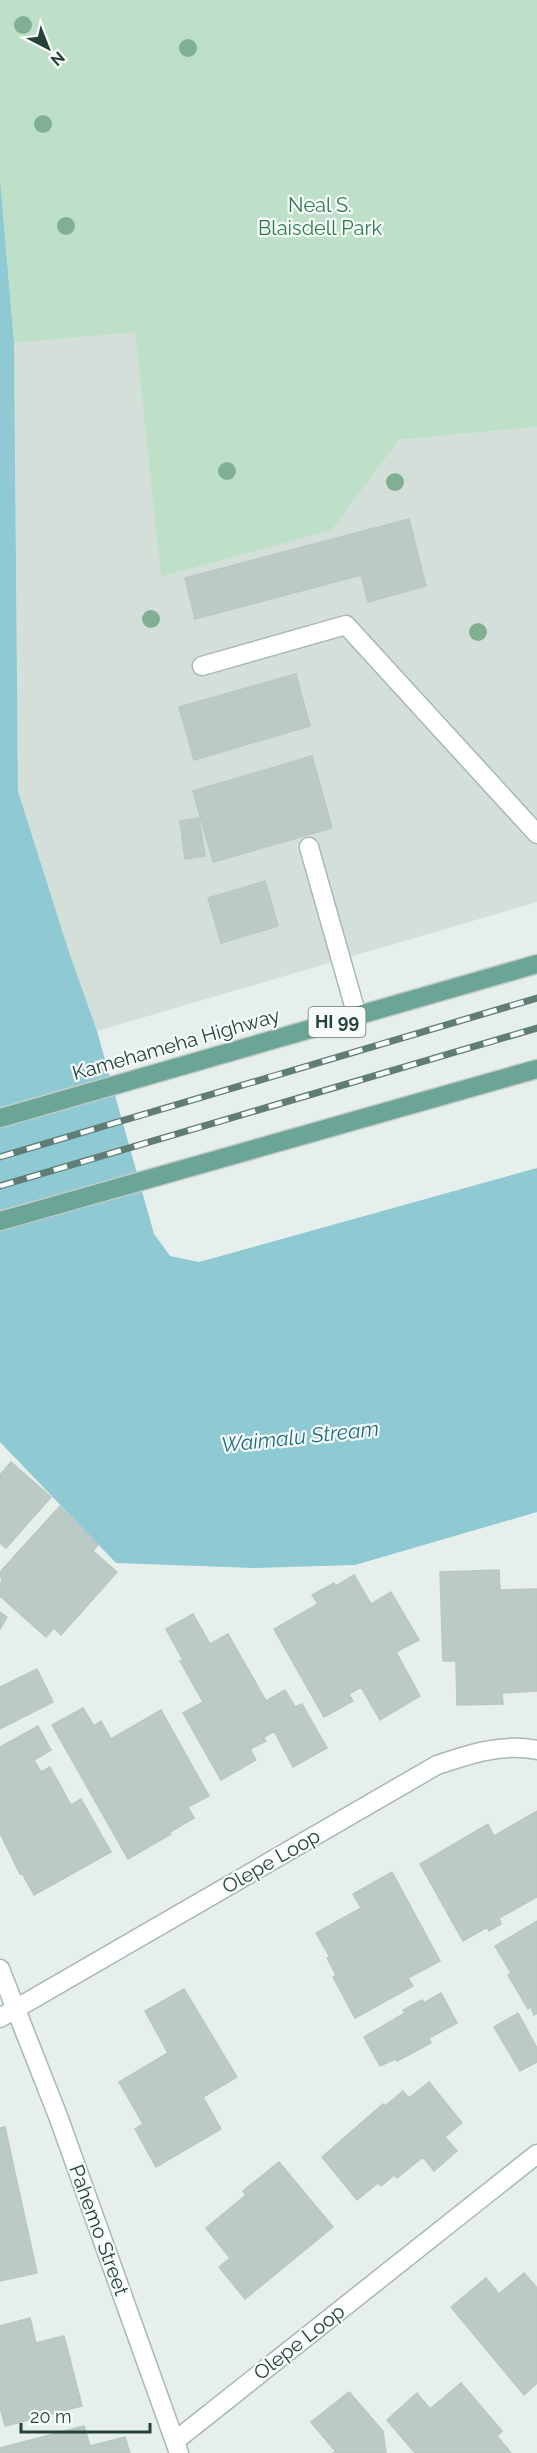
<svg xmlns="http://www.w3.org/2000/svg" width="537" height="2453" viewBox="0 0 537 2453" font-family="Raleway,sans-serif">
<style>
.built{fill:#d4dfda}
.green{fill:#bfe0c8}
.water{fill:#8ec9d4}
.building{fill:#bbcac4;stroke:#b8c9c2;stroke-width:1.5}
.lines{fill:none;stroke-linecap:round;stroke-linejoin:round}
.minor-casing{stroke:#a8b8b2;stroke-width:21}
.major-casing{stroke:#c2cac8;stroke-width:21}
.minor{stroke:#fff;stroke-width:18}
.major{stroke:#6aa596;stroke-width:18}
.rail-casing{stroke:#5f7d75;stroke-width:7}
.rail{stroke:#f7fbf9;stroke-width:4.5;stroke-dasharray:14;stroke-linecap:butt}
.tree{fill:#80af93}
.labels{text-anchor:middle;stroke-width:4.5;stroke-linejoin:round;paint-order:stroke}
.shield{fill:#f7fbf9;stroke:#637a73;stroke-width:1.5}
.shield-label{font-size:18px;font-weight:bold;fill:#24423a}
.park-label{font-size:20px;fill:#2d7a4b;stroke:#f7fbf9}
.street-label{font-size:20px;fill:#24423a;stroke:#f7fbf9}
.water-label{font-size:21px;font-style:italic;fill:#1c6f80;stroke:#f7fbf9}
</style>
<rect width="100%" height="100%" fill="#e6efeb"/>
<path class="built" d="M 135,331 L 162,577 L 332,530 L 399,440 L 537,427 L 537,902 L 97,1031 L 69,952 L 18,791 L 14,343 Z"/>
<path class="green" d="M 0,0 L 537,0 L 537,427 L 399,440 L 332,530 L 161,577 L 135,332 L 14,343 L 0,177 Z"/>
<path class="water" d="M 0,177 L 14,343 L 18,791 L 69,952 L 97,1031 L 154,1234 L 170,1256 L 199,1262 L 537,1168 L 537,1512 L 355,1565 L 254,1568 L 116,1563 L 0,1442 Z"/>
<path class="building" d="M 409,519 L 426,586 L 368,602 L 361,575 L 195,619 L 185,578 Z
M 296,674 L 310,726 L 194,760 L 179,707 Z
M 312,756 L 332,828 L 213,862 L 193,791 Z
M 199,818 L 205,856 L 185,859 L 180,821 Z
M 265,881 L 278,926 L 221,943 L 208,898 Z
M 11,1462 L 51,1497 L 6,1548 L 0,1543 L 0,1475 Z
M 60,1506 L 98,1545 L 93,1551 L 117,1572 L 61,1635 L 54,1628 L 46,1637 L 0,1596 L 0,1584 L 2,1581 L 0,1572 Z
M 499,1570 L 500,1590 L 537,1589 L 537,1691 L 502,1693 L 503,1704 L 457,1705 L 456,1661 L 443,1661 L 440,1572 Z
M 354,1575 L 371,1604 L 391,1592 L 419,1640 L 396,1652 L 420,1696 L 380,1720 L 361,1687 L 349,1694 L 353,1701 L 324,1717 L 274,1629 L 318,1604 L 312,1595 L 334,1583 L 336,1586 Z
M 0,1612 L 7,1617 L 0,1629 Z
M 193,1614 L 210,1644 L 228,1634 L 266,1701 L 285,1690 L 295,1707 L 302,1704 L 327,1748 L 293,1767 L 274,1731 L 263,1738 L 266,1741 L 250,1749 L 256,1760 L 221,1780 L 183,1713 L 203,1702 L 180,1661 L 183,1660 L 166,1629 Z
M 37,1669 L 53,1702 L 0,1729 L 0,1687 Z
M 83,1708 L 94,1726 L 101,1721 L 111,1739 L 161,1710 L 209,1796 L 188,1807 L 194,1818 L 170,1832 L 171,1834 L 128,1859 L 52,1725 Z
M 38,1726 L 51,1750 L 34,1760 L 41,1772 L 50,1767 L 71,1805 L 81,1799 L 111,1852 L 34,1895 L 22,1873 L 20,1874 L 0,1833 L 0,1747 Z
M 537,1811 L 537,1897 L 499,1918 L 501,1924 L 489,1931 L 487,1927 L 463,1941 L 420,1864 L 488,1824 L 494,1836 Z
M 392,1872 L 440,1961 L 408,1978 L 413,1986 L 355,2018 L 333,1977 L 336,1975 L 327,1958 L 330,1957 L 316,1933 L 361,1908 L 353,1894 Z
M 537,1921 L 537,2013 L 534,2015 L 531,2007 L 528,2009 L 508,1975 L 511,1973 L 495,1946 Z
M 184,1989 L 237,2077 L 203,2097 L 221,2129 L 156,2167 L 135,2129 L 143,2124 L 119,2082 L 168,2053 L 145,2011 Z
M 441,1993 L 457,2023 L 429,2038 L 431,2043 L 397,2061 L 395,2059 L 380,2066 L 364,2037 L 405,2013 L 403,2010 L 422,2000 L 424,2003 Z
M 518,2013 L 537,2048 L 537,2062 L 520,2071 L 494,2027 Z
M 429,2082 L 462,2123 L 445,2137 L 457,2151 L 434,2171 L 423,2157 L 397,2178 L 394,2175 L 381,2186 L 378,2183 L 357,2200 L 322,2157 L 383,2104 L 385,2106 L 403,2091 L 409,2098 Z
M 5,2127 L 37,2273 L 0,2281 L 0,2128 Z
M 279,2162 L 333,2227 L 245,2299 L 219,2267 L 230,2258 L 206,2228 L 246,2195 L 243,2191 Z
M 524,2273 L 537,2288 L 537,2383 L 524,2395 L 451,2307 L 486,2278 L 499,2294 Z
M 30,2318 L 36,2343 L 64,2336 L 82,2406 L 5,2426 L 0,2407 L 0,2326 Z
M 461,2383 L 502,2431 L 497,2436 L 511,2453 L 415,2453 L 387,2420 L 417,2393 L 430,2409 Z
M 349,2392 L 383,2431 L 386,2453 L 332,2453 L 336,2452 L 311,2422 Z
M 84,2426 L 90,2446 L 125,2437 L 130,2453 L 0,2453 L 0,2448 Z"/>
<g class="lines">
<g class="minor-casing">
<path id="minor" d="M 202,666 L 346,625 L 537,834
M 309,847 L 357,1016
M 0,1969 L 58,2116 L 179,2453
M 0,2018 L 437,1765 C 470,1754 502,1743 537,1750
M 175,2441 L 537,2154"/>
</g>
<g class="major-casing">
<path id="major" d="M 0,1118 L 537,964
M 0,1221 L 537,1069"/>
</g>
<use href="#minor" class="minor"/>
<use href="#major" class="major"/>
<g class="rail-casing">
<path id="rail" d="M 0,1157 L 537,998
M 0,1186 L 537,1028"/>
</g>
<use href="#rail" class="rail"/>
</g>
<g class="tree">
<circle cx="23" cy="25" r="9"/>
<circle cx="188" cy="48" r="9"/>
<circle cx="43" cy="124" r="9"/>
<circle cx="66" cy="226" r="9"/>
<circle cx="227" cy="471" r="9"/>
<circle cx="395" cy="482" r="9"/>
<circle cx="151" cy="619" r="9"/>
<circle cx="478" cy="632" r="9"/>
</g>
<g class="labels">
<rect class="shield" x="308.5" y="1007" width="57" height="30" rx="4.5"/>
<g class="shield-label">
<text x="337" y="1028">HI 99</text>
</g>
<g class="park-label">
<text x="320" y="212">Neal S.<tspan x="320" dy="23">Blaisdell Park</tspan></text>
</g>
<g class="street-label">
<text transform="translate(176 1044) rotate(-16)" y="7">Kamehameha Highway</text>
<text transform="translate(271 1861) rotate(-30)" y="7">Olepe Loop</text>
<text transform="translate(99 2230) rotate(70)" y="7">Pahemo Street</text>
<text transform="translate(299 2342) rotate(-38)" y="7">Olepe Loop</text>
</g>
<g class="water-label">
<text transform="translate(300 1437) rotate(-6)" y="7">Waimalu Stream</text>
</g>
</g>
<g transform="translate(48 48) rotate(138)" stroke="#f7fbf9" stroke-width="4.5" paint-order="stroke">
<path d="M0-4.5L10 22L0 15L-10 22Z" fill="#24423a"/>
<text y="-9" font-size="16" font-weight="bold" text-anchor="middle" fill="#24423a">N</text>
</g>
<path d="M21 2423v9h129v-9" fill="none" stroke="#24423a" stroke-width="3"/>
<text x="30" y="2423" font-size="18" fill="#24423a" stroke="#f7fbf9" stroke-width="4.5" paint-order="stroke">20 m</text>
</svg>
